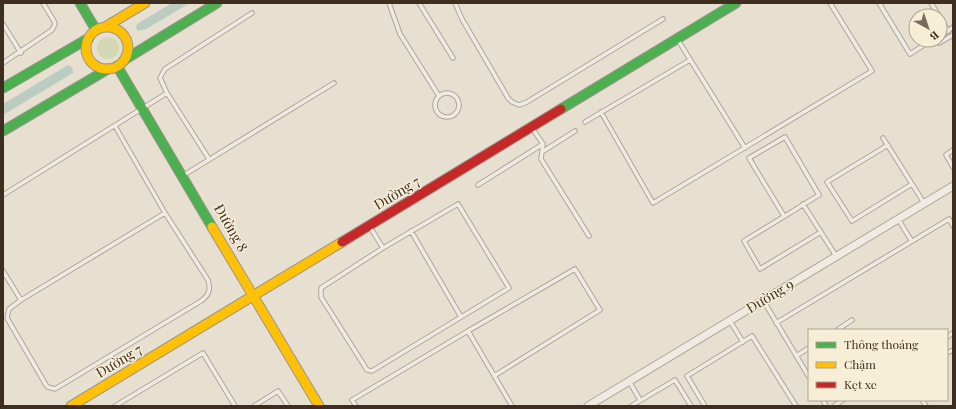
<svg xmlns="http://www.w3.org/2000/svg" width="956" height="409" viewBox="0 0 956 409" font-family="'Playfair Display',serif">
<style>
.green{fill:#d6d7b3}
.water{fill:#bcccc2}
.lines{fill:none;stroke-linecap:round;stroke-linejoin:round}
.lane-casing{stroke:#ada599;stroke-width:5.5}
.street-casing{stroke:#ada599;stroke-width:9}
.fast-casing{stroke:#9c958a;stroke-width:11}
.slow-casing{stroke:#9c958a;stroke-width:11}
.jam-casing{stroke:#9c958a;stroke-width:11}
.lane{stroke:#efebe3;stroke-width:3.5}
.street{stroke:#efebe3;stroke-width:7}
.fast{stroke:#4caf50;stroke-width:9}
.slow{stroke:#ffc107;stroke-width:9}
.jam{stroke:#c62828;stroke-width:9}
.labels{text-anchor:middle;stroke-width:3;stroke-linejoin:round;paint-order:stroke}
.street-label{font-size:14px;fill:#3d2e20;stroke:#f7eed8}
</style>
<rect width="100%" height="100%" fill="#e7e0d1"/>
<path class="green" d="M97 48a11 11 0 1 1 22 0a11 11 0 1 1-22 0Z"/>
<path class="water" d="M 172,3 L 190,3 L 146,29 L 138,31 L 136,28 L 137,24 Z
M 68,65 L 72,67 L 73,73 L 3,115 L 3,104 Z"/>
<g class="lines">
<g class="lane-casing">
<path id="lane" d="M 389,3 L 400,34 L 439,96
M 419,3 L 453,58
M 455,3 L 462,19 L 508,98 L 512,102 L 519,105 L 527,102 L 663,19
M 879,3 L 910,54 L 932,40
M 931,3 L 939,16
M 940,18 L 948,31 L 953,27
M 3,24 L 21,53
M 940,35 L 948,31
M 678,40 L 745,148
M 939,43 L 953,35
M 3,63 L 52,30 L 55,24 L 54,21 L 43,3
M 167,93 L 209,159
M435 105a12 12 0 1 1 24 0a12 12 0 1 1-24 0Z
M 601,112 L 653,203 L 872,71 L 830,3
M 585,122 L 690,60
M 532,128 L 543,144 L 541,159 L 589,236
M 883,138 L 924,203
M 888,145 L 827,182 L 852,221 L 912,184
M 953,150 L 946,155 L 953,167
M 542,152 L 575,131
M 184,175 L 334,83
M 478,185 L 543,144
M 3,195 L 167,93 L 160,78 L 165,69 L 252,13
M 458,204 L 509,288 L 372,371 L 367,370 L 321,297 L 321,288 L 383,248 Z
M 803,204 L 836,256
M 784,216 L 749,158 L 785,137 L 819,195 L 744,241 L 760,269 L 821,232
M 898,219 L 911,240
M 370,227 L 383,248
M 411,231 L 461,317
M 3,271 L 21,300 L 165,213 L 115,126
M 21,300 L 9,309 L 7,318 L 46,385 L 48,387 L 55,389 L 201,301 C 209,295 211,290 208,280 L 165,213
M 763,300 L 809,377
M 730,321 L 743,342
M 776,323 L 949,219 L 953,226
M 837,330 L 852,320
M 468,331 L 575,269 L 600,310 L 494,376
M 947,337 L 953,333
M 947,353 L 953,350
M 796,356 L 809,348
M 629,381 L 640,400
M 823,400 L 826,406
M 922,400 L 926,406
M 115,406 L 203,353 L 235,406
M 254,406 L 278,391 L 288,406
M 356,406 L 352,400 L 468,331 L 512,406
M 631,406 L 675,380 L 691,406
M 705,406 L 687,376 L 752,336 L 796,406
M 834,406 L 843,400"/>
</g>
<g class="street-casing">
<path id="street" d="M 588,406 L 953,186"/>
</g>
<g class="fast-casing">
<path id="fast" d="M 80,3 L 96,30
M 124,60 L 217,3
M 117,66 L 212,227
M 3,88 L 89,38
M 561,109 L 736,3
M 3,131 L 108,69"/>
</g>
<g class="slow-casing">
<path id="slow" d="M 105,27 L 145,3
M86 48a21 21 0 1 1 42 0a21 21 0 1 1-42 0Z
M 212,227 L 319,406
M 71,406 L 342,242"/>
</g>
<g class="jam-casing">
<path id="jam" d="M 342,242 L 561,109"/>
</g>
<use href="#lane" class="lane"/>
<use href="#street" class="street"/>
<use href="#fast" class="fast"/>
<use href="#slow" class="slow"/>
<use href="#jam" class="jam"/>
</g>
<g class="labels">
<g class="street-label">
<text transform="translate(397 193) rotate(-31)" y="5">Đường 7</text>
<text transform="translate(231 228) rotate(60)" y="5">Đường 8</text>
<text transform="translate(770 296) rotate(-31)" y="5">Đường 9</text>
<text transform="translate(119 361) rotate(-31)" y="5">Đường 7</text>
</g>
</g>
<rect width="956" height="409" fill="none" stroke="#3d2e20" stroke-width="8"/>
<rect x="808" y="329" width="140" height="72" fill="#f7eed8" stroke="#ada18e"/>
<rect x="816" y="342" width="20" height="6" fill="#4caf50" stroke="#ada18e"/>
<text x="844" y="349" font-size="12" fill="#3d2e20">Thông thoáng</text>
<rect x="816" y="362" width="20" height="6" fill="#ffc107" stroke="#ada18e"/>
<text x="844" y="369" font-size="12" fill="#3d2e20">Chậm</text>
<rect x="816" y="382" width="20" height="6" fill="#c62828" stroke="#ada18e"/>
<text x="844" y="389" font-size="12" fill="#3d2e20">Kẹt xe</text>
<g transform="translate(928 28) rotate(140)"><circle r="19" fill="#f7eed8" stroke="#ada18e"/>
<path d="M0-3L7 15L0 10L-7 15Z" fill="#786c5e"/>
<text y="-6" font-size="11" font-weight="bold" text-anchor="middle" fill="#3d2e20">B</text>
</g>
</svg>
